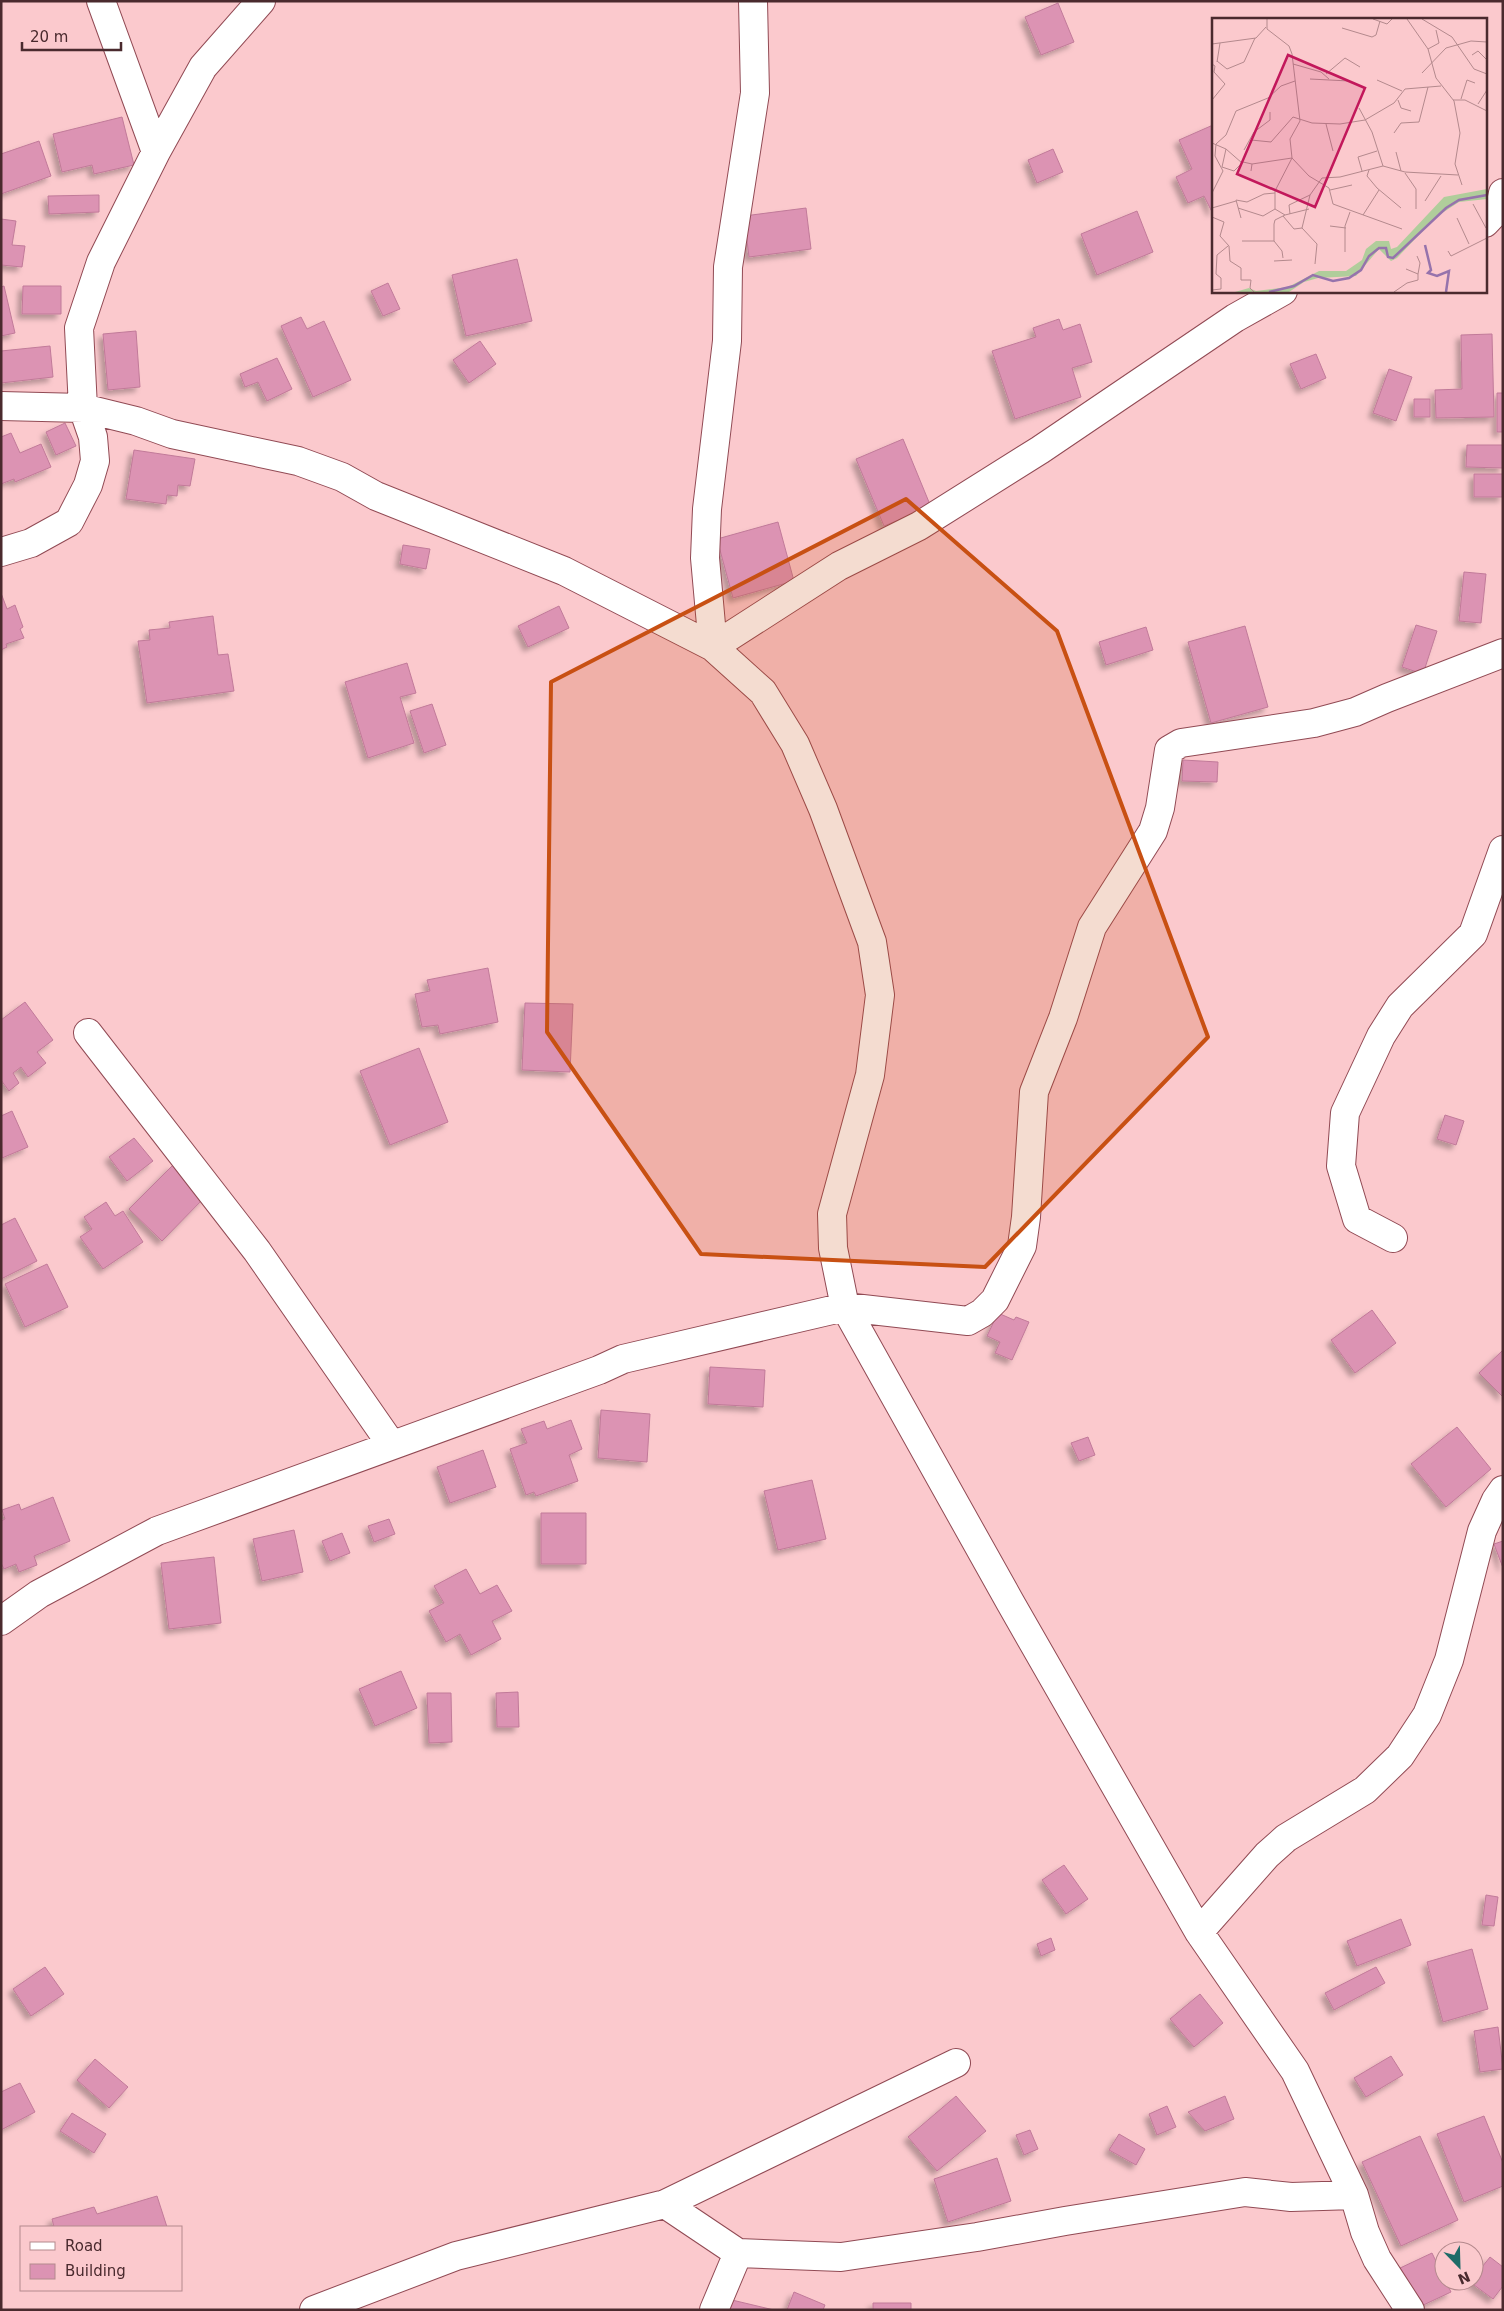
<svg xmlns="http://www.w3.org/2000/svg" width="1504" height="2311" viewBox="0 0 1504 2311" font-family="'DejaVu Sans',sans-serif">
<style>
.building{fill:#dc93b3;stroke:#c17a99;filter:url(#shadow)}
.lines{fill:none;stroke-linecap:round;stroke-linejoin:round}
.minor-casing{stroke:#914a54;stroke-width:30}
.minor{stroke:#fff;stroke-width:28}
.marked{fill:#c85013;fill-opacity:0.2;stroke:#c85013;stroke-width:4;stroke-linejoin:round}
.inset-river{fill:none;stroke:#9673ac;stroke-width:2.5}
.inset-road{fill:none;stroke:#b4898d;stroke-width:1}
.view{fill:#c2185b;fill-opacity:0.15;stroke:#c2185b;stroke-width:2.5}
.inset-edge{fill:none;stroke:#4a2a2e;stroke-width:2.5}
</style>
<defs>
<filter id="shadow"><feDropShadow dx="-4.5" dy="4.5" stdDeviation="2.5" flood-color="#0004"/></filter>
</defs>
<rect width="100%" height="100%" fill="#fbc9cd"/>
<path class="building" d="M 1058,3 L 1074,42 L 1041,55 L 1025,17 Z
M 122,117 L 134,165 L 94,174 L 92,165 L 62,172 L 53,134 Z
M 1213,125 L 1213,211 L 1212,212 L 1204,196 L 1188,203 L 1176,177 L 1192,169 L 1179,140 Z
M 39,141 L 51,176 L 1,194 L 1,154 Z
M 1053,149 L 1063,172 L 1037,183 L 1028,160 Z
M 99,195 L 99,212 L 49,214 L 48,196 Z
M 806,208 L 811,249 L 749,257 L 744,216 Z
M 1137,211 L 1153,252 L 1097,275 L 1081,234 Z
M 1,219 L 16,221 L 12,245 L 25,246 L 22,267 L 1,265 Z
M 517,259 L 532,321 L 466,336 L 452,275 Z
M 388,283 L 400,309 L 383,316 L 371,291 Z
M 4,286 L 15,333 L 1,336 L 1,287 Z
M 23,286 L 61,286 L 61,314 L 22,314 Z
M 301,317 L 307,329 L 324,321 L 351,380 L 313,397 L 281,326 Z
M 1059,319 L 1063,330 L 1080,324 L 1092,362 L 1072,368 L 1081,397 L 1015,419 L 992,351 L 1036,337 L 1033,328 Z
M 136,331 L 140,387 L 108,390 L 103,334 Z
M 1492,334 L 1494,417 L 1436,418 L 1435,390 L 1462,389 L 1461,335 Z
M 480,341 L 496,364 L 469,383 L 453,360 Z
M 50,346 L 53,377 L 1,383 L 1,351 Z
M 1316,354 L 1326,378 L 1301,389 L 1290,364 Z
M 277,358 L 292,389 L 267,401 L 258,382 L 245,387 L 240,374 Z
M 1389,369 L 1412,377 L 1396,421 L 1373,413 Z
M 1497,393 L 1503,393 L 1503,432 L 1497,432 Z
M 1414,399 L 1430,399 L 1430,417 L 1414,417 Z
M 65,423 L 76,446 L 56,455 L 46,432 Z
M 11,433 L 20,453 L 41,444 L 51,467 L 15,482 L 14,479 L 1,484 L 1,437 Z
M 903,439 L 931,507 L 884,526 L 856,459 Z
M 1467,445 L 1503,445 L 1503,468 L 1466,467 Z
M 134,450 L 195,459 L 190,486 L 178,485 L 177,496 L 167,495 L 166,504 L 126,499 Z
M 1474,474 L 1503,474 L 1503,497 L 1474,497 Z
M 778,522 L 794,581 L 733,598 L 717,539 Z
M 403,545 L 430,549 L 426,569 L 400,564 Z
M 1464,572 L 1486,574 L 1481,623 L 1459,621 Z
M 1,593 L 7,609 L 15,605 L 23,627 L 20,629 L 24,638 L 6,644 L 7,647 L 1,650 Z
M 559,606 L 569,628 L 528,647 L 518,626 Z
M 213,616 L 218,655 L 228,654 L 234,691 L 147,703 L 138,641 L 150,640 L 149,630 L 170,628 L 169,622 Z
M 1416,625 L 1437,631 L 1423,674 L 1402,667 Z
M 1245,626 L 1268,707 L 1211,723 L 1188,642 Z
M 1146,627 L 1153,650 L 1106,665 L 1099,642 Z
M 407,663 L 416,693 L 400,697 L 414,743 L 368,758 L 345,682 Z
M 432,704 L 446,745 L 424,753 L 410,711 Z
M 1183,760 L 1218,762 L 1217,782 L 1182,781 Z
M 488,968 L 498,1022 L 440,1034 L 438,1025 L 422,1027 L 415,994 L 430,991 L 427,980 Z
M 25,1002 L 53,1040 L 37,1052 L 46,1063 L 28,1077 L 21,1067 L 13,1073 L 19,1083 L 9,1091 L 1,1080 L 1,1020 Z
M 525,1003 L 573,1004 L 570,1072 L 522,1070 Z
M 419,1048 L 448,1122 L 390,1145 L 360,1071 Z
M 12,1111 L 28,1147 L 2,1158 L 1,1116 Z
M 1445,1115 L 1464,1121 L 1456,1145 L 1437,1139 Z
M 134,1138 L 153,1161 L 127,1181 L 109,1157 Z
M 173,1165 L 205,1197 L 162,1241 L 129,1209 Z
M 106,1202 L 115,1216 L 123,1211 L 143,1242 L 103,1269 L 80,1237 L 92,1229 L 84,1217 Z
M 15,1218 L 37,1261 L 1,1279 L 1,1225 Z
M 47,1264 L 68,1307 L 25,1327 L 5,1284 Z
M 1372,1310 L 1396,1343 L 1355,1373 L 1331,1340 Z
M 998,1313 L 1014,1320 L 1016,1317 L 1029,1322 L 1012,1360 L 995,1353 L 1000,1342 L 987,1336 Z
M 1503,1350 L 1503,1397 L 1479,1373 Z
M 710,1367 L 765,1370 L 763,1407 L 708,1404 Z
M 601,1410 L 650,1414 L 647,1462 L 598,1458 Z
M 571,1420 L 582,1449 L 569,1455 L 578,1481 L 536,1496 L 534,1492 L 526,1495 L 510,1449 L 527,1443 L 521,1429 L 544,1421 L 547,1429 Z
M 1457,1427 L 1491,1469 L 1446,1507 L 1411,1464 Z
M 1088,1437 L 1095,1455 L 1079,1461 L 1071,1443 Z
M 483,1450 L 496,1487 L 450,1503 L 437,1467 Z
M 812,1480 L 826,1539 L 778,1550 L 764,1491 Z
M 53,1497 L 70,1541 L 34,1556 L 37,1565 L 19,1572 L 16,1564 L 4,1569 L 1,1563 L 1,1521 L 5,1519 L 2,1510 L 19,1504 L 21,1510 Z
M 541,1513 L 586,1513 L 586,1564 L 541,1564 Z
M 389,1519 L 395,1534 L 374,1542 L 368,1526 Z
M 294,1530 L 303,1572 L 262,1581 L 253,1539 Z
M 342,1533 L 350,1553 L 330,1561 L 322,1541 Z
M 1503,1541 L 1503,1568 L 1494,1544 Z
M 214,1557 L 221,1623 L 169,1629 L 161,1563 Z
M 466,1569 L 480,1594 L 497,1585 L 512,1611 L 492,1621 L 501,1639 L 471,1655 L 460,1634 L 446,1642 L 429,1611 L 444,1603 L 434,1586 Z
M 401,1671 L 417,1708 L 375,1726 L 359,1689 Z
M 518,1692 L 519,1727 L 497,1727 L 496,1693 Z
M 427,1693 L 451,1693 L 452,1742 L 429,1743 Z
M 1064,1865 L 1088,1899 L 1066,1914 L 1042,1880 Z
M 1486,1895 L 1498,1897 L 1494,1926 L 1482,1925 Z
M 1401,1919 L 1411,1945 L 1357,1966 L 1347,1941 Z
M 1051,1938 L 1055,1950 L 1041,1956 L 1037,1944 Z
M 1472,1949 L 1488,2009 L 1443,2022 L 1427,1962 Z
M 45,1967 L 64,1994 L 31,2016 L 13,1989 Z
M 1376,1967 L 1385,1983 L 1334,2010 L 1325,1993 Z
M 1200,1994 L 1223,2023 L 1194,2047 L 1170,2019 Z
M 1498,2027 L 1503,2069 L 1480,2072 L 1474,2031 Z
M 1391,2056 L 1403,2075 L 1366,2097 L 1354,2078 Z
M 95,2059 L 128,2087 L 109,2108 L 77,2080 Z
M 20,2083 L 35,2112 L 1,2130 L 1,2092 Z
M 956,2096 L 986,2131 L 937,2171 L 908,2137 Z
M 1225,2096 L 1234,2119 L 1205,2131 L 1188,2112 Z
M 1167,2106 L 1176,2127 L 1157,2135 L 1149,2114 Z
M 72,2113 L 106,2134 L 94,2153 L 60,2131 Z
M 1484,2116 L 1503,2163 L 1503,2186 L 1464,2202 L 1437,2134 Z
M 1030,2130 L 1038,2149 L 1024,2155 L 1016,2135 Z
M 1119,2134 L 1145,2149 L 1136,2165 L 1109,2150 Z
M 1420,2136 L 1458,2220 L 1401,2246 L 1362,2162 Z
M 997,2158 L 1011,2201 L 948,2222 L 934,2179 Z
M 157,2196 L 167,2227 L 54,2227 L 52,2219 L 94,2207 L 97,2214 Z
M 1432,2253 L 1451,2292 L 1417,2308 L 1398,2269 Z
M 1490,2257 L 1503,2267 L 1503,2286 L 1493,2299 L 1470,2282 L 1474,2281 L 1474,2277 Z
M 794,2292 L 825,2305 L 823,2310 L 787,2310 Z
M 732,2300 L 774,2310 L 730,2310 Z
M 873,2303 L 911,2303 L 911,2310 L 873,2310 Z"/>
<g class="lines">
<g class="minor-casing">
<path id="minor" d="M 101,1 L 156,152
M 753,1 L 755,93 L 728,267 L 727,341 L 707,509 L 705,558 L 713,647 L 839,566 L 919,526 L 1040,450 L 1235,318 L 1283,291
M 1485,223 L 1500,207 L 1503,193
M 1,406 L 83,408 L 136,421 L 172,434 L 298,461 L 342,477 L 376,496 L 564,571 L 713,647 L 763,692 L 795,744 L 823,809 L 872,942 L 880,995 L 870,1075 L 832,1214 L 833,1248 L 845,1307 L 1010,1602 L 1199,1932 L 1295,2071 L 1354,2195 L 1365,2232 L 1377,2259 L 1410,2310
M 1,552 L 31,543 L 69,522 L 88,485 L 95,461 L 93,437 L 83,408 L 79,328 L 101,262 L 156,152 L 203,67 L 261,1
M 88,1033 L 257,1251 L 391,1444
M 1393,1238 L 1357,1219 L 1341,1166 L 1345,1113 L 1381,1036 L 1400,1006 L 1473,934 L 1503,850
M 1,1621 L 39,1594 L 157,1531 L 599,1370 L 623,1359 L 845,1307 L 968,1321 L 982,1313 L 995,1300 L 1022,1246 L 1026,1217 L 1034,1092 L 1063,1018 L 1092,927 L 1153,831 L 1160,808 L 1169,750 L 1181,743 L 1314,723 L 1355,712 L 1387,698 L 1503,653
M 1199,1932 L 1267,1855 L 1286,1838 L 1365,1790 L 1400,1756 L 1427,1715 L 1449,1660 L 1482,1531 L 1496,1500 L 1503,1490
M 665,2204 L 738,2253 L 841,2257 L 977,2237 L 1065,2221 L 1245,2192 L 1291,2197 L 1354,2195
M 314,2310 L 456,2256 L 665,2204 L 956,2063
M 714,2310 L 738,2253"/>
</g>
<use href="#minor" class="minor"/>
</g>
<path class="marked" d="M 906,499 L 1057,631 L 1208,1037 L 985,1267 L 701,1254 L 547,1032 L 551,682 Z"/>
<g transform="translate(1212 18)">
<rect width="275" height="275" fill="#fbc9cd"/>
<path d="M 275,171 L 275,181 L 247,184 L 224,199 L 185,240 L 179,243 L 167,231 L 144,258 L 106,260 L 92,264 L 77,274 L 23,274 L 37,270 L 44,273 L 76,269 L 107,253 L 134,253 L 150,242 L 154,231 L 164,223 L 177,223 L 179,231 L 185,229 L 232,179 Z" fill="#b0cd9b"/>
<path class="inset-river" d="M 213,227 L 219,252 L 216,255 L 225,258 L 237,253 L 234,274M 57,274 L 82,268 L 101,257 L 121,263 L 137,260 L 149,252 L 157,238 L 167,230 L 174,230 L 176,239 L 181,240 L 234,190 L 247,182 L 275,177"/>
<path class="inset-road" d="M 55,1 L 55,11 L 77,28 L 80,36 L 88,103 L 78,121 L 80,140 L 97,158 L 117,170 L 121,186 L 190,211M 161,1 L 175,6 L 180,1M 195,1 L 216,31 L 224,60 L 242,83 L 248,115 L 243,146 L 250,167M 210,1 L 240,19 L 262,51 L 275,56M 130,10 L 160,19 L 164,17 L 168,3M 0,26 L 44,20 L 54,9M 216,31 L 227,25 L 224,12M 260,37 L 266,33 L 275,42M 5,43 L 15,51 L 32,44 L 43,20M 5,44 L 8,25M 0,46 L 3,48 L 2,54 L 13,66 L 0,82M 81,46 L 109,54 L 117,61M 210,55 L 234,30 L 259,23 L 275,24M 114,56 L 133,40 L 148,49M 98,61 L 137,63M 165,62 L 190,73M 249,81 L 255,62 L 263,65M 186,82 L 189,90 L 199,93M 241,82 L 253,82 L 275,93M 266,86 L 275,72M 147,90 L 160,114 L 171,148M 114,106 L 121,133M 182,115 L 189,105 L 207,104 L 216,69M 39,122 L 59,124 L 81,99 L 100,105 L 128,106 L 153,102 L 182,85 L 193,71 L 229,68M 0,125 L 14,131 L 10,149M 14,131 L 30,145M 32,132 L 42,114 L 58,102 L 58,94M 184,134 L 189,153M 80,140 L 63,173 L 63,191 L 73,197 L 97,191M 10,149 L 22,153 L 31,144 L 40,146M 157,152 L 155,158 L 165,170 L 189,190M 39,153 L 40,146 L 80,140M 150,153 L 146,139 L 165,133M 193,155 L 204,171 L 204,191M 118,172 L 140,167M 0,175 L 11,153 L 3,138 L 4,126 L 14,117 L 24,93 L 56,80 L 69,68 L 83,63M 98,177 L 90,210 L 105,226 L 103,246M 213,183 L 229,158M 261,186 L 274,210M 0,190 L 24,183M 26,190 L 51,198 L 63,191M 78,196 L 77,187 L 98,177 L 110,160 L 128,159 L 171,148 L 193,154 L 246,157M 151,197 L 167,172M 71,198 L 82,211 L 90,210M 0,199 L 12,204 L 8,218 L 17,228M 29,200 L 24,182 L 35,184 L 52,176 L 63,175M 245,200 L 257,226M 118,208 L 134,210M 30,223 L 62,223M 17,228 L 18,243 L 29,250 L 29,262 L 39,262 L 38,270 L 42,274M 236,233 L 239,238 L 275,220M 133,234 L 133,208 L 138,194M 205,238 L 208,245 L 206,256M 71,240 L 70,233 L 62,223 L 62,206 L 63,202 L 73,197M 62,243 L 80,242M 0,272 L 9,271 L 9,260 L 4,256 L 5,237 L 16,228M 182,274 L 195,265 L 206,262 L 206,256 L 194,251"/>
<path class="view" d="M 76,37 L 153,70 L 103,189 L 25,156 Z"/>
<rect width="275" height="275" class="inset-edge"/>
</g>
<rect width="1504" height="2311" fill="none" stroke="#4a2a2e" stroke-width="5"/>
<rect x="20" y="2226" width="162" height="65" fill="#fbc9cd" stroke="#b4898d"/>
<rect x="30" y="2242" width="25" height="8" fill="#ffffff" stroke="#b4898d"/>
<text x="65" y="2251" font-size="15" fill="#4a2a2e">Road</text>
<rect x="30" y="2264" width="25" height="15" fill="#dc93b3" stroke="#b4898d"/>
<text x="65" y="2276" font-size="15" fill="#4a2a2e">Building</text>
<g transform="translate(1459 2266) rotate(157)"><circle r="24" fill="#fbc9cd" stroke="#b4898d"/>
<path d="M0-4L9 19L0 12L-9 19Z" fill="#1e6b68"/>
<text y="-8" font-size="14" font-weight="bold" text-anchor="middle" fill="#4a2a2e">N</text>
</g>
<path d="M22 42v8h99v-8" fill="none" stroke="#4a2a2e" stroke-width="2.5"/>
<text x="30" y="42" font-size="15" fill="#4a2a2e" stroke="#fbc9cd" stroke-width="4" paint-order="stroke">20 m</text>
</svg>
